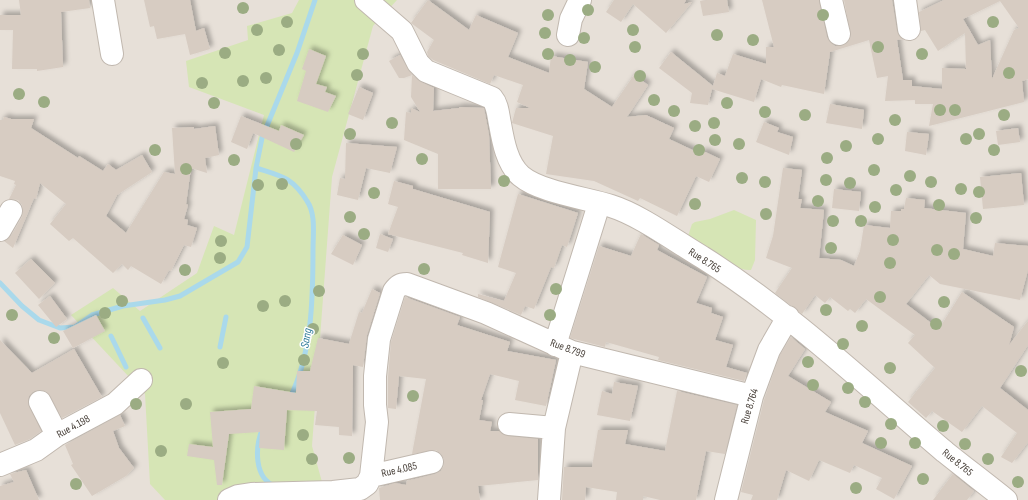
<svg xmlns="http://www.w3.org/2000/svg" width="1028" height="500" viewBox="0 0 1028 500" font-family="'Sofia Sans Condensed',sans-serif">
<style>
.residential{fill:#e7e0d8}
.green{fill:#d6e5b5}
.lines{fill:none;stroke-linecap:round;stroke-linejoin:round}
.stream{stroke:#aad9eb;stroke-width:5}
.building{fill:#d7ccc2;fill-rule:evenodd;filter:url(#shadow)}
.minor-casing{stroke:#c1b8af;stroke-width:24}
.minor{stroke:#fff;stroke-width:22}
.tree{fill:#9bac83}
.labels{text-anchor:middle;stroke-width:3;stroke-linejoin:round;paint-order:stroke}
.street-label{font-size:11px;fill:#473f38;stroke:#fff}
.water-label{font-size:12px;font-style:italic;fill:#347e9c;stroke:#fff}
</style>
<defs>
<filter id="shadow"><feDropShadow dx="3.5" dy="-3.5" stdDeviation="2" flood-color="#0004"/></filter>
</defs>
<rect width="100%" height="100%" fill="#f3efe9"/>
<path class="residential" d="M 0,0 L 1028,0 L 1028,500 L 0,500 Z"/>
<path class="green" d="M 299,0 L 397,0 L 373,26 L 332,177 L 312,446 L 327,500 L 165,500 L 150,484 L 145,394 L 71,315 L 113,288 L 140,311 L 197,273 L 214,226 L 234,235 L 264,115 L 189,87 L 186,61 L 248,40 L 247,26 L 292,13 Z
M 734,210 L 756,220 L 755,260 L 751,270 C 734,272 702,246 688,236 L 692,224 L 695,222 L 710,219 Z"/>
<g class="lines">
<path class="stream" d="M 256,168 C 281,176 292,177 307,201 C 316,214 313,234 313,249 C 313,299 312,353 290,398
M 0,283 L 22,306 L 39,320 L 60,328 L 75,327 L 92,315 L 123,306 L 165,300 L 180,296 L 238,262 L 247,247 L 256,168 L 262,138 L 297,53 L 315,0
M 143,318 L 160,348
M 111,336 L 126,367
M 220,347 L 226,317
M 262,430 C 255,448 254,478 275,486"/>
</g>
<path class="building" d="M 19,0 L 89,0 L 90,8 L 61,12 L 63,67 L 37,71 L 37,69 L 12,69 L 13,30 L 0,30 L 0,15 L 21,15 Z
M 144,0 L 190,0 L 196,31 L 204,28 L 210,49 L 190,55 L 185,34 L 157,39 L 154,26 L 150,27 Z
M 428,0 L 469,30 L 476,15 L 518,33 L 508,57 L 549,73 L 551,56 L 588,62 L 584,89 L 612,107 L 634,75 L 648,85 L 627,117 L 646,115 L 674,128 L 669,139 L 701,154 L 703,151 L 720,159 L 709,182 L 696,176 L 677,216 L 640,198 L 638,201 L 594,181 L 546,174 L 553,136 L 512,123 L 516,108 L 530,108 L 517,102 L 523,85 L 494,75 L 490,84 L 433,60 L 428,56 L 427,52 L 434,40 L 411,23 Z
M 614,0 L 686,0 L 684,4 L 692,2 L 666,33 L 633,4 L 621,22 L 606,12 Z
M 707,0 L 727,0 L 729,12 L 703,16 L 700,1 Z
M 762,0 L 819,0 L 827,37 L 830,42 L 835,46 L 841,46 L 847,43 L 851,37 L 844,0 L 892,0 L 897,31 L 902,39 L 897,40 L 903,80 L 912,80 L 912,86 L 942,89 L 942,68 L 966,69 L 965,33 L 938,51 L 925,30 L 921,31 L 919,12 L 944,0 L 1028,0 L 1028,79 L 1022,81 L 1024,102 L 929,126 L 933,104 L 915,104 L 915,100 L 885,101 L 888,76 L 877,78 L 869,40 L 830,52 L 824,94 L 782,85 L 781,87 L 761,79 L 754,102 L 712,89 L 708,105 L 690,103 L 692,93 L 659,68 L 671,52 L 713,86 L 717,73 L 725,76 L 733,54 L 766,64 L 766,47 L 774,47 ZM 1000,1 L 1019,28 L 1014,30 L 992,79 L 990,40 L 978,45 L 963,19 Z
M 309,49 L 326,56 L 316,84 L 327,87 L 325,92 L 336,96 L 328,112 L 297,101 L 306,71 L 302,69 Z
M 400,55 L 412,75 L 404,78 L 399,78 L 389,61 Z
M 412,75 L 421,82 L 434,88 L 433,111 L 459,108 L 459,107 L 484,108 L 489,135 L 491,189 L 438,189 L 438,154 L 404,140 L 406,112 L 411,113 L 411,108 L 420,112 L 411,97 Z
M 359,87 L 373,93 L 363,120 L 348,114 Z
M 830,104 L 864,110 L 862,129 L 826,123 Z
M 241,116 L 279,131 L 281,125 L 304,135 L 294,152 L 253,133 L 247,149 L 231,142 Z
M 4,117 L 11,119 L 34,119 L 31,128 L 78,158 L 79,156 L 103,171 L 108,164 L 116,170 L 142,155 L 152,172 L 117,195 L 106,216 L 126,233 L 164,172 L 175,174 L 172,128 L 194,127 L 194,129 L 215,126 L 219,155 L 205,158 L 207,173 L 191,168 L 186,204 L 188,205 L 184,219 L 188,220 L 187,225 L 197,228 L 191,247 L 184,245 L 171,271 L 169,270 L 161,284 L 131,266 L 128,270 L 122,264 L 113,273 L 73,238 L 69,241 L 50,224 L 66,204 L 40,183 L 36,199 L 34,198 L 13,248 L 4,241 L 11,236 L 22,217 L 23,211 L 22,205 L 18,200 L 9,199 L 16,185 L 14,184 L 15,181 L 0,176 L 0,120 L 3,120 Z
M 764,122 L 779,128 L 777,132 L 793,137 L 789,155 L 756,142 Z
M 1018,128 L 1020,142 L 998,145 L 996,131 Z
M 907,132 L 929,134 L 926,155 L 905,151 Z
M 346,143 L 397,147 L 390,173 L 366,168 L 358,200 L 337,195 L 340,178 L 345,179 Z
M 783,168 L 802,170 L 798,199 L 802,199 L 800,208 L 824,210 L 819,258 L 841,260 L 854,266 L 860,251 L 864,225 L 890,228 L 891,211 L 901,211 L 901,209 L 904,209 L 906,198 L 925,200 L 924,208 L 966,213 L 963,249 L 993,256 L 995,243 L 1028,246 L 1028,270 L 1020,300 L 940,284 L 929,275 L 906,304 L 939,329 L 962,292 L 1014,327 L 1009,345 L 1028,321 L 1028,345 L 1000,388 L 1028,410 L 1028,442 L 1012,463 L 1001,457 L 1017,433 L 982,406 L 962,432 L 932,411 L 926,418 L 908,402 L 935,368 L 908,343 L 915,335 L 866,299 L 855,313 L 850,309 L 848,311 L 830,297 L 825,303 L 815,295 L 802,314 L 775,293 L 792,268 L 766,258 L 773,236 Z
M 1021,173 L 1024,205 L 983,209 L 980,177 Z
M 394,181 L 413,186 L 413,189 L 490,212 L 488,263 L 462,255 L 463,253 L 388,234 L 398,207 L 388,204 Z
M 834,189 L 861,192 L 859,211 L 832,208 Z
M 518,194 L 578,213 L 567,247 L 562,245 L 554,268 L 551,267 L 534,309 L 525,306 L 521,315 L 478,297 L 478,294 L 504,301 L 516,273 L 498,267 Z
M 380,234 L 393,239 L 388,252 L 376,248 Z
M 641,234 L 659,245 L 657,250 L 707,277 L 696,303 L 712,308 L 711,313 L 723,317 L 715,340 L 733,345 L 726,367 L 747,373 L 744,381 L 658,360 L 659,357 L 606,342 L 605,347 L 570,338 L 599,246 L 631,256 Z
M 343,235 L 362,245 L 353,265 L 331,254 Z
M 31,259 L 55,283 L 39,299 L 15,273 Z
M 372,289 L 380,293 L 367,335 L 363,367 L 353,365 L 352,436 L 339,435 L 339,427 L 315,425 L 317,411 L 287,410 L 284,450 L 259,448 L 260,432 L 229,434 L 222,485 L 217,485 L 214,460 L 187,456 L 189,444 L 213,447 L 210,412 L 251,409 L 254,386 L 296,393 L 297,371 L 310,371 L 318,338 L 349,344 L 359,312 L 362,313 Z
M 50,296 L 67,319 L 56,327 L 38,305 Z
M 405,297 L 460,317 L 457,325 L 510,342 L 507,351 L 556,360 L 546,406 L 515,400 L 519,381 L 490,374 L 481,400 L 483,400 L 479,420 L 492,422 L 490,431 L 499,431 L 508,436 L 538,439 L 538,480 L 478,486 L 480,500 L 380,500 L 379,488 L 395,483 L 406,485 L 407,481 L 435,474 L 441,471 L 444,465 L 444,459 L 441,454 L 436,450 L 412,454 L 426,379 L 399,376 L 396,409 L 388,408 L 388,377 L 391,342 Z
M 96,315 L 105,331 L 73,348 L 63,331 Z
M 791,337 L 805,349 L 788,376 L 831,402 L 825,412 L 868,431 L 862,443 L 912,466 L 894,499 L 876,489 L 882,478 L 854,465 L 850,473 L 819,460 L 809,481 L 786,470 L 777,500 L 751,500 L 753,495 L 741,492 L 764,400 L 780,355 Z
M 0,340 L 32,373 L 74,349 L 102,397 L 62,418 L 47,392 L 41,390 L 34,391 L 29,396 L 28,402 L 41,431 L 30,439 L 15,445 L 0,413 Z
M 614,382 L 638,386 L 630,421 L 597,415 L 602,391 L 612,394 Z
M 677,391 L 737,405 L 725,454 L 706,451 L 696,500 L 660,500 L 643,496 L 643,500 L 616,500 L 617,492 L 586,487 L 585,500 L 562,500 L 564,467 L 592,467 L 598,430 L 628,430 L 625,444 L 665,451 Z
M 120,415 L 125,426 L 113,431 L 119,448 L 134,468 L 126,476 L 92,496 L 71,465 L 73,464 L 65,445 Z
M 26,470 L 39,500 L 0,500 L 0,486 L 14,482 L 10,474 Z
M 953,474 L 974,491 L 967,500 L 933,500 Z"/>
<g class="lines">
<g class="minor-casing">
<path id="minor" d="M 103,0 L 112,54
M 366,0 L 402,31 L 418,63 L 426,71 L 492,98 C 498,105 498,115 500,124 C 503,141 507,164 521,176 C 540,192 586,198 611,206 C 640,215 675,241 702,257 C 791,313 866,385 945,452 C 965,468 986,484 1006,500
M 831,0 L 839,34
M 905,0 L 909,29
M 568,35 L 571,19 L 580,0
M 0,230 L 11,211
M 555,345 L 599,204
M 40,402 L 57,435
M 509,424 L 554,428
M 0,465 L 36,450 L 57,435 L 115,404 L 141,380
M 371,476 L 432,462
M 229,500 L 238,496 L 251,494 L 333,492 L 360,489 L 367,484 L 371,476 L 377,422 L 375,405 L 375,376 L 379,339 L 394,291 C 398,286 400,284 407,284 L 486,313 L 572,352 L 752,396
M 549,500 L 554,428 L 572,352
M 726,500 L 752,396 L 769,350 L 788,317"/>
</g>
<use href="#minor" class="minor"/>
</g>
<g class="tree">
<circle cx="243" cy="8" r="6"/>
<circle cx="588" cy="10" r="6"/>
<circle cx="548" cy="15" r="6"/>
<circle cx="823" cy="15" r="6"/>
<circle cx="287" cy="22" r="6"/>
<circle cx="993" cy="22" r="6"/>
<circle cx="257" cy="30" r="6"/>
<circle cx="633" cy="30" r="6"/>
<circle cx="545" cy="33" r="6"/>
<circle cx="717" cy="35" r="6"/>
<circle cx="584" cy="38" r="6"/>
<circle cx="753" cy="40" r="6"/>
<circle cx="635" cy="47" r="6"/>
<circle cx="878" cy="47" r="6"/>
<circle cx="279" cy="50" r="6"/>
<circle cx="225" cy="53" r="6"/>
<circle cx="363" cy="54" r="6"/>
<circle cx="548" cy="54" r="6"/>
<circle cx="922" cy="54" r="6"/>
<circle cx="570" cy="60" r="6"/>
<circle cx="595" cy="67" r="6"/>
<circle cx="1009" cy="73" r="6"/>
<circle cx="357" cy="75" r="6"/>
<circle cx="640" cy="76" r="6"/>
<circle cx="266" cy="78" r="6"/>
<circle cx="243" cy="81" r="6"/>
<circle cx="202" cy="83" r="6"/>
<circle cx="19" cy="94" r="6"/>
<circle cx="654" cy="100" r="6"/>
<circle cx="44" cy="102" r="6"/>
<circle cx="214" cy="103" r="6"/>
<circle cx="727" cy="103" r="6"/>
<circle cx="940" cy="110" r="6"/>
<circle cx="955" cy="110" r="6"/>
<circle cx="674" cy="111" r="6"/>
<circle cx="765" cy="112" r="6"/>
<circle cx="805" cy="115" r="6"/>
<circle cx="1004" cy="115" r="6"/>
<circle cx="895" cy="120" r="6"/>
<circle cx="392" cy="123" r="6"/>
<circle cx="714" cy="123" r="6"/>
<circle cx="695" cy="126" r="6"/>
<circle cx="350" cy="134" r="6"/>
<circle cx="979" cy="134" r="6"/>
<circle cx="878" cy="139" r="6"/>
<circle cx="966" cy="139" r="6"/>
<circle cx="715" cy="140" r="6"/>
<circle cx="296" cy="144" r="6"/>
<circle cx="739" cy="144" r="6"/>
<circle cx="846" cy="146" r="6"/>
<circle cx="155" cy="150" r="6"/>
<circle cx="699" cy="150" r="6"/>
<circle cx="994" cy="150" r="6"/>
<circle cx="827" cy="158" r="6"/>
<circle cx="422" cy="159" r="6"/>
<circle cx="234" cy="160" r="6"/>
<circle cx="186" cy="169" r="6"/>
<circle cx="874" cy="170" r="6"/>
<circle cx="910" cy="176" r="6"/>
<circle cx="742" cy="178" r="6"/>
<circle cx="826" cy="180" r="6"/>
<circle cx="504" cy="181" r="6"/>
<circle cx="765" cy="182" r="6"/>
<circle cx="931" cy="182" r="6"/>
<circle cx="850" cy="183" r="6"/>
<circle cx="282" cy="184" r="6"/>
<circle cx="258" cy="185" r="6"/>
<circle cx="961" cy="189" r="6"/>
<circle cx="896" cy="190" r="6"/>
<circle cx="979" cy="192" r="6"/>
<circle cx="374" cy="193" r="6"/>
<circle cx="818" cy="201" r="6"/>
<circle cx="695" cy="204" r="6"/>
<circle cx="939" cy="205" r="6"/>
<circle cx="875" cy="207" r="6"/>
<circle cx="766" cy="214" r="6"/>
<circle cx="350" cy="217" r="6"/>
<circle cx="976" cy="218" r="6"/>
<circle cx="833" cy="221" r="6"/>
<circle cx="861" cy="221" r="6"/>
<circle cx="364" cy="234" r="6"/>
<circle cx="893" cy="240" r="6"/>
<circle cx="221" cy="241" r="6"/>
<circle cx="831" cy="248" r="6"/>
<circle cx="937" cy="250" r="6"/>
<circle cx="954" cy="254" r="6"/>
<circle cx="220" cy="258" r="6"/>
<circle cx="890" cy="263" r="6"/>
<circle cx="424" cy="269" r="6"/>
<circle cx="185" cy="270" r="6"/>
<circle cx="556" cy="289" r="6"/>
<circle cx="319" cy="291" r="6"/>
<circle cx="880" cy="297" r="6"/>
<circle cx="122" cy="301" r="6"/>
<circle cx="285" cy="301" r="6"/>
<circle cx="944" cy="302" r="6"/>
<circle cx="263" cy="306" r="6"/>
<circle cx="826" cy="310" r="6"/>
<circle cx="105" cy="313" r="6"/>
<circle cx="12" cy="315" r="6"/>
<circle cx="550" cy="315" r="6"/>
<circle cx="936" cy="324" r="6"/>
<circle cx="862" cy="326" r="6"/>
<circle cx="313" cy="329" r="6"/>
<circle cx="54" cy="338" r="6"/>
<circle cx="843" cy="344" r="6"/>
<circle cx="304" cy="360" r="6"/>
<circle cx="808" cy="362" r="6"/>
<circle cx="223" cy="363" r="6"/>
<circle cx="890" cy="368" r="6"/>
<circle cx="1021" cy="371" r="6"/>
<circle cx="813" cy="385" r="6"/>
<circle cx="848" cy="388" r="6"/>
<circle cx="413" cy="396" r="6"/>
<circle cx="865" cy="402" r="6"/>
<circle cx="136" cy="404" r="6"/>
<circle cx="186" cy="404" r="6"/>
<circle cx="891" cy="424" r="6"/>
<circle cx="943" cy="426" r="6"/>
<circle cx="303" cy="435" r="6"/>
<circle cx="881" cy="443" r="6"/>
<circle cx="915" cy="443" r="6"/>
<circle cx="965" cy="444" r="6"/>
<circle cx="161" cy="451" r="6"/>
<circle cx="349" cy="458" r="6"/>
<circle cx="312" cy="459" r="6"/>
<circle cx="988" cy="459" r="6"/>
<circle cx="923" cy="479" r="6"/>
<circle cx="1018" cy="482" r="6"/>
<circle cx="76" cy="484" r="6"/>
<circle cx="856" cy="488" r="6"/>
</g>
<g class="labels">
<g class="street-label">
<text transform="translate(705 260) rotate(33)" y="4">Rue 8.765</text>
<text transform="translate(568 348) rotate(20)" y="4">Rue 8.799</text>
<text transform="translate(749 406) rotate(-73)" y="4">Rue 8.764</text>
<text transform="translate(73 426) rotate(-29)" y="4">Rue 4.198</text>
<text transform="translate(958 462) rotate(39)" y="4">Rue 8.765</text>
<text transform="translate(399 469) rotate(-13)" y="4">Rue 4.085</text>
</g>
<g class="water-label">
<text transform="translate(306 338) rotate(-80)" y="4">Sang</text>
</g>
</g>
</svg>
